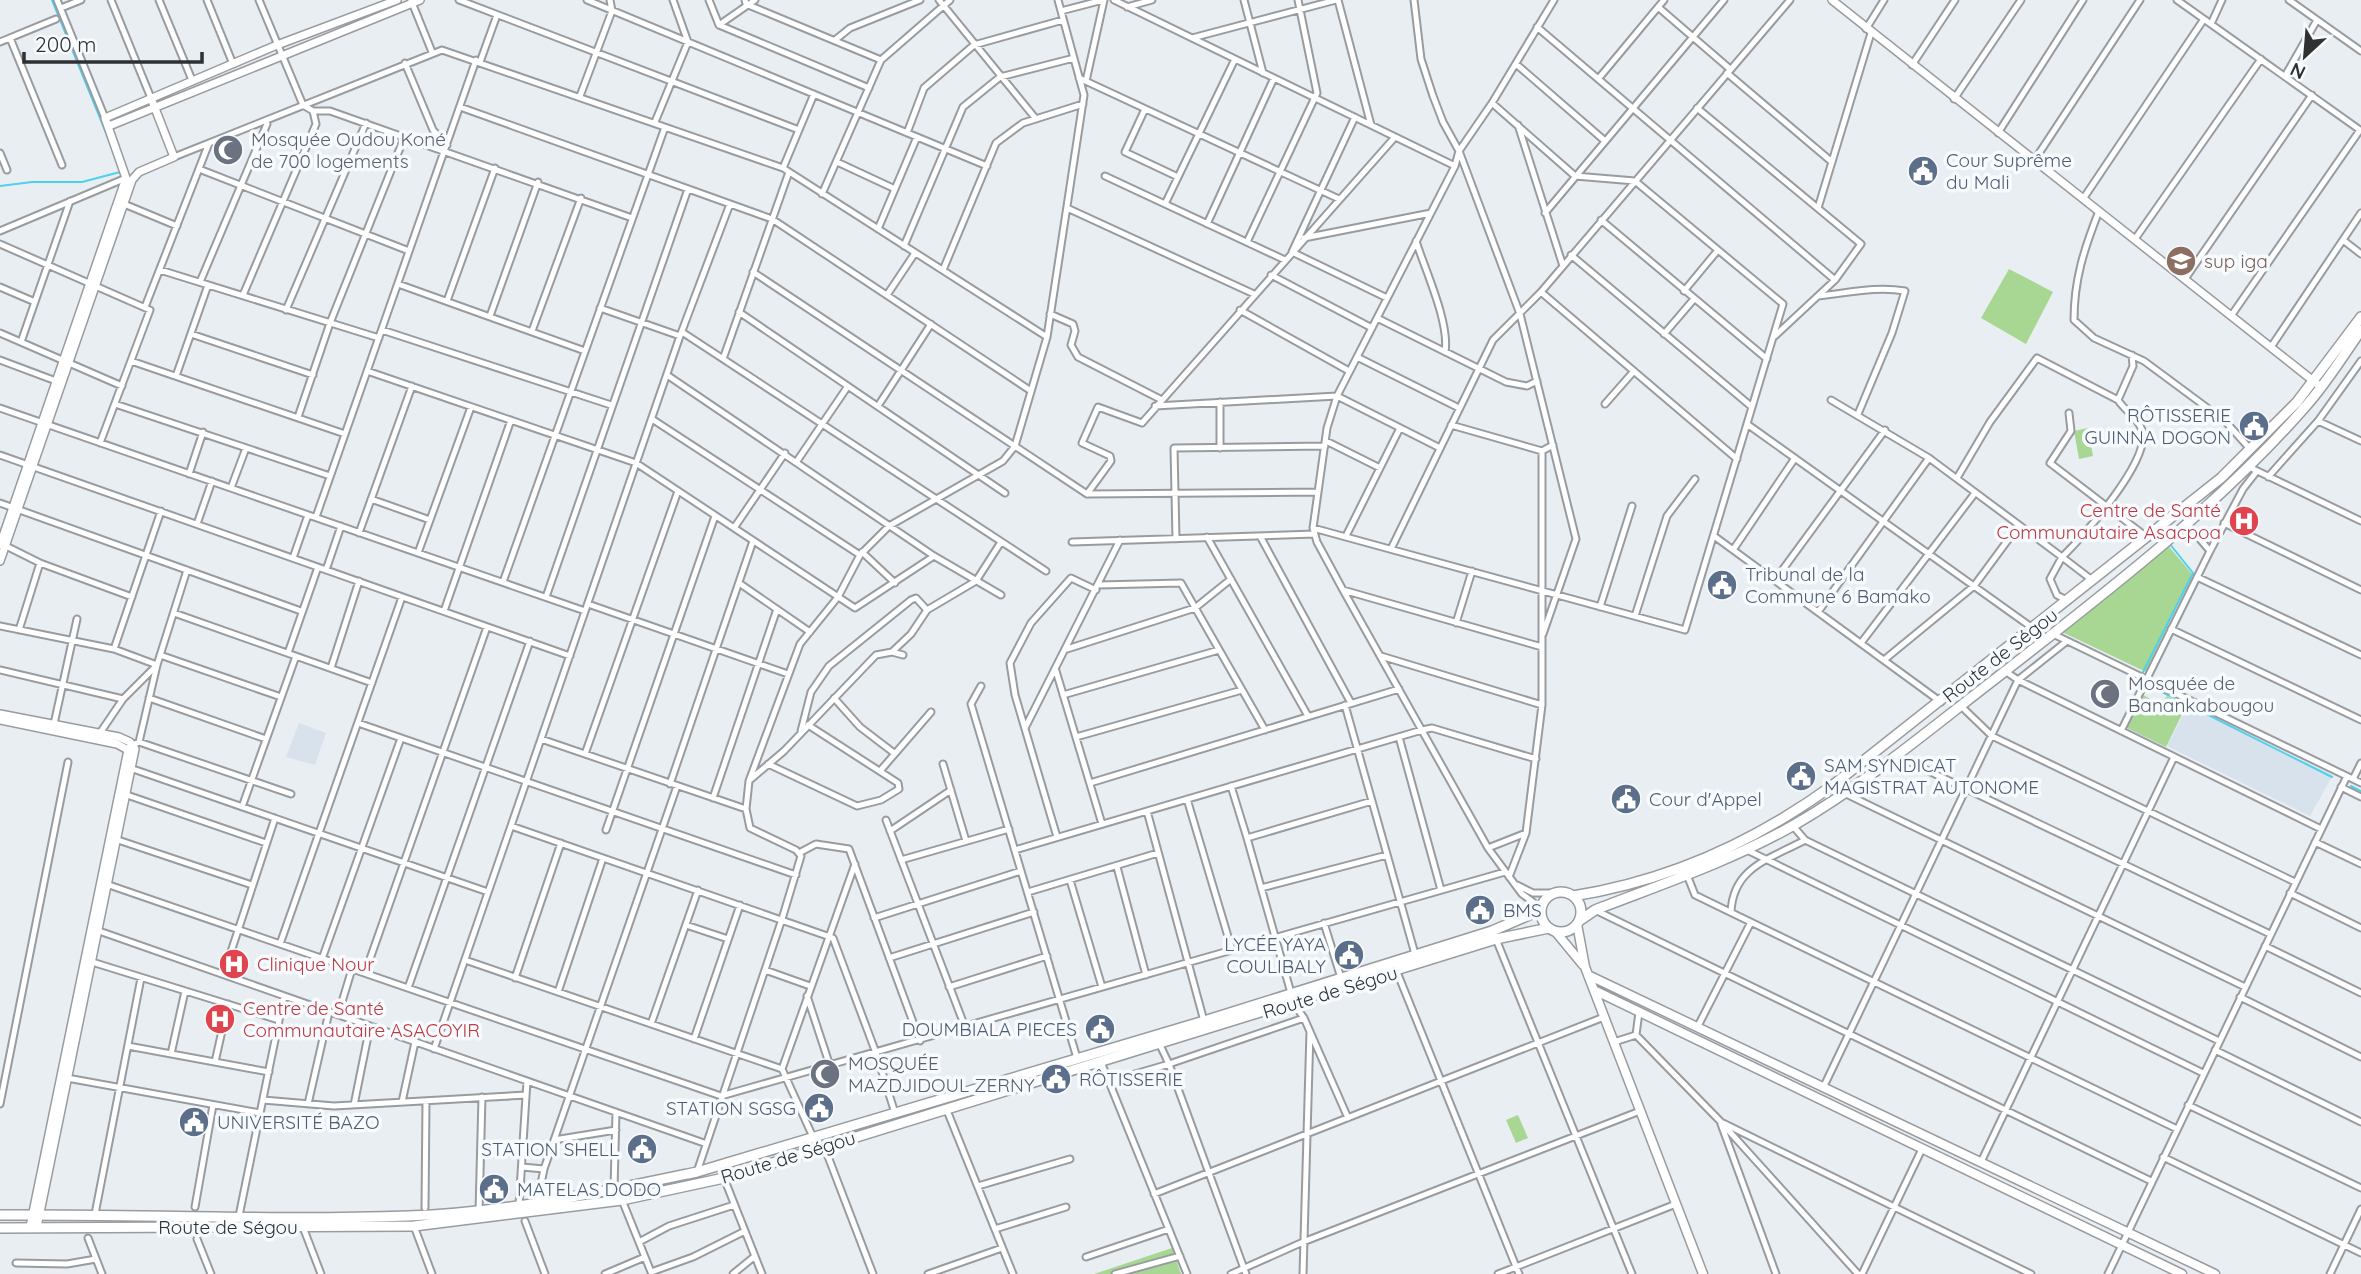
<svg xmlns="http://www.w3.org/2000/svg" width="2361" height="1274" viewBox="0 0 2361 1274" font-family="Quicksand,sans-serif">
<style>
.built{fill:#d8e2ec}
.green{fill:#a8d793}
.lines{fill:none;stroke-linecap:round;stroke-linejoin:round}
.stream{stroke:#4bd2ec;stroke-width:2}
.minor-casing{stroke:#989ca0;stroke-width:9}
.tertiary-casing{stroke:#989ca0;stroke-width:10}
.secondary-casing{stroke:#989ca0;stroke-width:11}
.trunk-casing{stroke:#989ca0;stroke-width:12}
.minor{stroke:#fff;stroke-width:5}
.tertiary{stroke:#fff;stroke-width:7}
.secondary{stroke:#fff;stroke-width:8}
.trunk{stroke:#fff;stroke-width:9}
.labels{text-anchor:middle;stroke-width:7;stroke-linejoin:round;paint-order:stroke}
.worship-label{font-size:19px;fill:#5b616d;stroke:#f7fbfe;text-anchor:start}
.service-label{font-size:19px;fill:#4e5e75;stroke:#f7fbfe;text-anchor:start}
.education-label{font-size:19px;fill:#785e54;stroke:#f7fbfe;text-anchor:start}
.health-label{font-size:19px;fill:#be3a42;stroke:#f7fbfe;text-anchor:start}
.street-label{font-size:19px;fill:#2e3032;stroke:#f7fbfe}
</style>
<rect width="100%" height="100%" fill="#e9eef2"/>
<path class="built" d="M 2187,707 L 2333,775 L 2310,816 L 2167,746 Z
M 299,723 L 326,733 L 315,765 L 286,757 Z"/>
<path class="green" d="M 2009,269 L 2053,292 L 2026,344 L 1981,318 Z
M 2088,428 L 2093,456 L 2079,459 L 2074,431 Z
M 2166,543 L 2192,574 L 2146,672 L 2062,632 Z
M 2143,695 L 2161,704 L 2167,696 L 2186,706 L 2166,747 L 2125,727 Z
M 1518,1115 L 1528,1138 L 1516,1143 L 1506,1120 Z
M 1172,1248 L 1181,1274 L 1094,1274 Z"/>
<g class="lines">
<path class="stream" d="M 52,0 L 111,145
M 0,186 L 32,182 L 82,182 L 120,172
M 2143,672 L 2193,573 L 2169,543
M 2148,685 L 2332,777
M 2351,786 L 2361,791"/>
<g class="minor-casing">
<path id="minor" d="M 57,0 L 105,118
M 111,0 L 151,98
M 159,0 L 192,80
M 207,0 L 233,64
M 411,0 L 432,52
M 459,0 L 799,130
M 587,0 L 987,166
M 709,0 L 719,25 L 869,88
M 745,0 L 746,4 L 881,60
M 939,0 L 1036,119
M 1114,0 L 1455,166
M 1244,0 L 1263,73
M 1338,0 L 1371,125
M 1414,0 L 1421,59 L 1433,96 L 1443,122 L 1459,151 L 1520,314 L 1576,539 L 1543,634
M 2177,0 L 2360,130
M 2289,0 L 2361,51
M 1127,7 L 1152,0
M 1658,7 L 1730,69
M 61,8 L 81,0
M 1061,11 L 1103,0
M 2211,24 L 2222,0
M 719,25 L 755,0
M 1537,27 L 1835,280
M 1866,29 L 1884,0
M 10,38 L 62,165
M 1192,38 L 1336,0
M 835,40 L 850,28 L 920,0
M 0,42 L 56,19
M 480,62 L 497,15
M 405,63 L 433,130 L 447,145
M 1516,64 L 1605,141
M 1912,65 L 1955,0
M 1727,73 L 1832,162
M 2285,76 L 2317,20
M 1079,78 L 1339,199
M 1599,78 L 1664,0
M 1086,81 L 1104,0
M 580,96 L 612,11 L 610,0
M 1954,99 L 2021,0
M 460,107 L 772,219 L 1031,391
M 1697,108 L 1861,244 L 1835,280 L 1775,336
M 1145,109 L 1125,152 L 1178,177
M 313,111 L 330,111 L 632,218
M 1355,117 L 1292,252 L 1387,298
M 655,122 L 688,42 L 673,0
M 1518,125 L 1563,266
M 907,133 L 924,88 L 974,45 L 1063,20
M 1998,133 L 2083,0
M 0,153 L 7,170
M 174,157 L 442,50 L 783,168 L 1047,337
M 2034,161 L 2140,0
M 837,162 L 895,189
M 783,168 L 814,94
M 199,169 L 409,251
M 1105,176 L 1285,260
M 822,194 L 881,60 L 950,0
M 2083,199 L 2204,19
M 124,204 L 177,226
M 1165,204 L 1235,59
M 1067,208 L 1254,294
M 1818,208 L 1871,33
M 2099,211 C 2084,249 2074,280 2074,320 L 2094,338 L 2144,361 L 2225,421 L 2251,450
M 1545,213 L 1724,0
M 1601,220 L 1767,359
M 1207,224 L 1274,78
M 878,229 L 917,137
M 0,231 L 126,178
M 1304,238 L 1431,213
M 2135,239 L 2261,59
M 2343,240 L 2361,254
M 1416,241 C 1425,270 1450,323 1445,352
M 1247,242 L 1317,93 L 1298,0
M 0,244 L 150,310 L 100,443
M 904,246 L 963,107 L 1000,77 L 1074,58
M 1571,255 L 1752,407
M 160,270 L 379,338
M 943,270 L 996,143 L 1023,123 L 1083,104
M 753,272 L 1087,494 L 1318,492
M 1271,275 L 1372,328
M 2185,279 L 2312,95
M 200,282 L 267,124
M 398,284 L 585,351
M 0,287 L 35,302
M 1684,291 L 1718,250
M 1541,292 L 1737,459
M 243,295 L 316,124 L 313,111 L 303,105 L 259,0
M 887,295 L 915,253
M 1818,296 C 1848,293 1876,286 1905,291 L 1892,333 L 1858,414
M 447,301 L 495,168
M 145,307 L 209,143
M 600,308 L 680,336
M 286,310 L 366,123
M 1240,310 L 1349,371
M 739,312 L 1005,493
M 1050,314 L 1073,324 L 1075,331 L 1071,345 L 1078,357 L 1160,399
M 490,316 L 538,182
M 2231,316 L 2360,130
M 1377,318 L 1506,382 L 1527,386 L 1537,381
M 382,330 L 611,405
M 532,331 L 581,198
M 682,332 L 1046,571
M 0,333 L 122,386
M 191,334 L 313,375
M 1664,334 L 1694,299
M 21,342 L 70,201
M 2271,347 L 2361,213
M 1357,357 L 1459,408
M 723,359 L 789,172
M 0,360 L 56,381
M 131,361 L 345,434
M 367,371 L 636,463 L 855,608 L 934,556
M 667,375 L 934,556 L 1001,595
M 176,376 L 208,285
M 1831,400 L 1929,458 L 2062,557 L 2050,579 L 2057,595 L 2068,601
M 115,404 L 330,476
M 1605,404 L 1634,371
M 878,406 L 931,324
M 1155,406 L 1337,396 L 1440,448
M 0,408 L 585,611
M 2069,413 L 2071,431 L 2050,463 L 2148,538
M 298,417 L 330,323 L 404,138
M 652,419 L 860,555
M 2318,421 L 2361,441
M 1747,424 L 2034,629 L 2044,640
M 1451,425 L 1542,451 L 1553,445
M 1326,441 L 1380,468
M 1220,448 L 1220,402
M 0,455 L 570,656
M 797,461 L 848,386
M 2247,466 L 2361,521
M 189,474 L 203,432
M 2268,477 L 2318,421 L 2361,361
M 1957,478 L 1990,422 L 2037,358 L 2118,400
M 231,488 L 246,448
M 1087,494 L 1111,461 L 1110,456 L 1082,443 L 1098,407 L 1142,423 L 1395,137
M 371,499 L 430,520
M 0,503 L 301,611
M 316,517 L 476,60
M 2224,523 L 2361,590
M 197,524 L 212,481
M 2187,524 L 2210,551
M 734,528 L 785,453
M 1313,528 L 1685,630 L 1783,304 L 1635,181 L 1575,176 L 1492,103
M 359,533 L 412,386
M 1260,536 L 1351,703
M 1346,536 L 1400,428
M 1714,536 L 1941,702
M 1207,537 L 1308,716
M 1176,539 L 1174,448 L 1325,446
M 1072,542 L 1315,534
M 2,544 L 40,563 L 132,597
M 1391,549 L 1493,340 L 1541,292 L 1790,0
M 1733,550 L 1795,458
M 862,552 L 895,583
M 418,553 L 471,407
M 293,558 L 308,515
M 326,570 L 341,526
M 2197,577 L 2361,655
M 1775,580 L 1885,430
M 2092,580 L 2062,557 C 2083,537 2152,459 2142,430 C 2138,418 2124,410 2118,400 L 2133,366 L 2132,355
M 503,582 L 665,127
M 739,583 L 810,632
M 1099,585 L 1181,583 L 1265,730
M 1343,590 L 1542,647
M 546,597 L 688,189
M 588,604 L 788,674
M 1600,607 L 1632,506
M 444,611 L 511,420
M 1818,612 L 1929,458
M 174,613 L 372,683
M 1635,616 L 1667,516 L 1695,479
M 1456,623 L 1472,571
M 0,626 L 114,649 L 157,665
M 2171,629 L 2361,720
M 19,630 L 40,563
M 2053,634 L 2361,783
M 1861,643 L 1975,493
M 114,649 L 161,511
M 1067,649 L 1195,608 L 1231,579
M 892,652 L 911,634 L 927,610 L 976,581 L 1001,542
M 288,653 L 318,567
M 160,655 L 281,697
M 1381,656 L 1542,705
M 1884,660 L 1974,586 L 2019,525
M 331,668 L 359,581
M 0,670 L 123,699
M 1056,671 L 1102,824
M 2005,671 L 2018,680 L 2321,829
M 981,686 L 971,704 L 1077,1058
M 1063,695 L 1219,650
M 149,698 L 266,739
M 834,698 L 860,727 L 894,753
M 1345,705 L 1415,954
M 1961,706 L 1992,736 L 2295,882
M 358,723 L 796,875
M 54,724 L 77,619
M 1025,728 L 1120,540
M 801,731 L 811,692 L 829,666 L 911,600 L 916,598 L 927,610
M 2121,731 L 2210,551 L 2243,489 L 2257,471
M 100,733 L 123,699 L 157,665
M 1076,737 L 1242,690
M 1399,737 L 1441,890
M 541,739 L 746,809
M 139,742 L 157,665 L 187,570
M 129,747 L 139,742 L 291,794
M 585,754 L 678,491
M 1895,755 L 2270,934
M 768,764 L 857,806 L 881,800 L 899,789 L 898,783 L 808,725
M 943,764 L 966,841
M 133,769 L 488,892
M 880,771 L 931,712
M 751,779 L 784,751 L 876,655 L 892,652 L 903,655
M 2353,779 L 2361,763
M 1090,783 L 1399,689
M 670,784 L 753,541
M 1231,786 L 1247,838
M 2341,787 L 2361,797
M 1844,793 L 2245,987
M 127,795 L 266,843
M 713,798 L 777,609
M 242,807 L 296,656
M 1147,811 L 1204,1021
M 886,820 L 965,1027
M 511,826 L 833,938 L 876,1053 L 895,1113
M 1793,826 L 1805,840 L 2219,1041
M 606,830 L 715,516
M 890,831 L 951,790
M 1057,837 L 1015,695 L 1010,663 L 1031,623 L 1071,578 L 1096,590
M 118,840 L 252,885
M 2315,842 L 2361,864
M 1488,848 L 1526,833
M 1015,850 L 1422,730 L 1432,728 L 1536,759
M 1747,850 L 2203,1073
M 799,853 L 816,844 L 849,849 L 920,1041
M 901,860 L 1009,829
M 1117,867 L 1146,975
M 1687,875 L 1695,895 L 2177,1129
M 1509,877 L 1526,833 L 1542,705 L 1542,451
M 1070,880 L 1102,987
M 109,885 L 721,1096 L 1232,950 L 1187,799
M 1517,885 L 1533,893 L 1554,893
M 1261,888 L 1387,855
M 1028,892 L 1158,853
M 2290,893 L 2361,928
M 1541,908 L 1522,894 L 1488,848 L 1343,590 L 1317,542 L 1313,528 L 1327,428 L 1337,396 L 1455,166 L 1459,151 L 1492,103 L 1554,0
M 1595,910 L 2151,1181
M 1731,912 C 1733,867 1770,859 1805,840
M 874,918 L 1021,871
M 1324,923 L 1341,978
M 686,925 L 728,939
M 99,931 L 704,1143
M 1496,939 L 1632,1274
M 280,944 L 402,597
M 2265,946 L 2361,993
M 1232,950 L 1505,872
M 889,958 L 1034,912
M 322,959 L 401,738
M 465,960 L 782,1069
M 92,962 L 279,1020
M 765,970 L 810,986
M 1397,972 L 1519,1274
M 224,973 L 275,818
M 365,973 L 487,627
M 515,978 L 561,843
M 949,987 L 1047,956
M 408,988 L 530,641
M 558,992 L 603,858
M 1291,993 L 1247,838 L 1372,801
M 807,996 L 830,1066
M 2240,997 L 2361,1057
M 1293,1003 L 1304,1018 L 1348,1118
M 338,1015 L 352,969
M 651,1024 L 698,890
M 1698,1026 L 1751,922
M 1636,1035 L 1639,1012
M 694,1039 L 740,905
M 1614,1042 L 1636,1035 L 1720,1121 L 1858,1274
M 1160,1045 L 1169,1064 L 1304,1018
M 128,1046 L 269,1072
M 434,1049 L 680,336 L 730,204
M 2215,1050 L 2361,1122
M 171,1054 L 185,991
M 215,1062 L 228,1004
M 1101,1062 L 1187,1274
M 67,1078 L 260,1113
M 1111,1081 L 1169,1064 L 1246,1274
M 1824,1086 L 2018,680 L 2067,641
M 263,1100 L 334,1106 L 526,1095
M 402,1102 L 415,1042
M 0,1104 L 68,762
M 308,1104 L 329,1012
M 354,1105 L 370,1026
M 2188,1105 L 2361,1188
M 946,1108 L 1013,1274
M 1723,1123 L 2031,1274
M 1721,1124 L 1776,1274
M 554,1140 L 616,1130
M 824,1146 L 873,1274
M 818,1148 L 782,1069 L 855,864
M 2163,1157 L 2361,1253
M 1981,1162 L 2174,757
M 522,1167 L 544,1169 L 677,786
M 697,1172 L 782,919 L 801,856 L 796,850 L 750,828 L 746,809 L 749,781 L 800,644 L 838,597 L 860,555 L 889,526 L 1003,461 L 1015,446 L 1047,337 L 1084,95 L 1058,0
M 724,1178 L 762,1274
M 978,1186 L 1070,1159
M 614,1189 L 616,1112
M 1154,1194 L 1604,1017
M 622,1200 L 651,1272
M 537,1203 L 544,1169
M 519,1205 L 527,1081
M 195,1207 L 213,1105
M 425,1208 L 426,1101
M 479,1211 L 482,1097
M 95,1214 L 141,978
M 239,1216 L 284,996
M 525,1221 L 545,1274
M 414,1226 L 432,1274
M 303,1227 L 321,1274
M 995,1229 L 1066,1207
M 88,1238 L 102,1274
M 197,1239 L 211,1274
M 639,1242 L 669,1226 L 734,1205
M 1086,1257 L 1169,1229
M 16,1263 L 67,1264 L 96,1259
M 651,1272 L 693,1257 L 745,1231
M 605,1274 L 645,1257
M 733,1274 L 755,1256
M 928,1274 L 1002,1248
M 1115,1274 L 1180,1256
M 1231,1274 L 1303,1242 L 1640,1111
M 1303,1274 L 1310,1031
M 1498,1274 L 1676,1204
M 1862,1274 L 1922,1149
M 2108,1274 L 2347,776
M 2330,1274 L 2361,1209"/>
</g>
<g class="tertiary-casing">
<path id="tertiary" d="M 1832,0 L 2321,387
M 109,126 L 420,0
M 0,545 L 126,178 L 105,118 L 277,45 L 397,0
M 0,561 L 132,180 L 139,172 L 174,157 L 151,98
M 0,714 L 119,737 L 130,742 L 135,749 L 37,1227
M 0,720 L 117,744 L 128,750 L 30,1227"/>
</g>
<g class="secondary-casing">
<path id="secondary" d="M 1577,924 L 1585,967 L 1703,1274
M 1555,931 L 1583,965
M 1588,975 L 2215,1274
M 1594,990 L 2182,1274"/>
</g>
<g class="trunk-casing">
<path id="trunk" d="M1541 912a20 20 0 1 1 40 0a20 20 0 1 1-40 0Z
M 1573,896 C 1668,881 1756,841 1833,785 L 2221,478 L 2297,402 L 2361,317
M 1579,921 L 1595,910 C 1662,884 1731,861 1794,825 C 1865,784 1930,729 1995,679 C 2100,597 2217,508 2305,407 C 2326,384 2343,356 2361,330
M 0,1215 C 136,1214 273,1221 408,1216 C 506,1213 602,1192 697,1172 L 1204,1021 L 1492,931 L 1541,910
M 0,1228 L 414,1226 L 622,1200 L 724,1178 L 1496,939 L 1549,928"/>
</g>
<use href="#minor" class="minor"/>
<use href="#tertiary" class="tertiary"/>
<use href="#secondary" class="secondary"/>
<use href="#trunk" class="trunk"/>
</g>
<defs>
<g id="mosque-disc" transform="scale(1.575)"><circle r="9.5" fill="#6b7280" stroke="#f7fbfe"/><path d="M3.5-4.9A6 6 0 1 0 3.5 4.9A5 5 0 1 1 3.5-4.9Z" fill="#fff"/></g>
<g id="civic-disc" transform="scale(1.575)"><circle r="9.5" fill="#5c6f8a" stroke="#f7fbfe"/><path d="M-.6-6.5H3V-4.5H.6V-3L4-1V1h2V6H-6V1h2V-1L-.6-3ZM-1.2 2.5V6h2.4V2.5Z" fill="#fff"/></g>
<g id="university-disc" transform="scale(1.575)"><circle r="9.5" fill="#8d6e63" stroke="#f7fbfe"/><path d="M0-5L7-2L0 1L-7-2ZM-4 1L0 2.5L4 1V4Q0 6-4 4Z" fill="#fff"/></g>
<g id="hospital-disc" transform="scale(1.575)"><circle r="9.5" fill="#e0444e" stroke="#f7fbfe"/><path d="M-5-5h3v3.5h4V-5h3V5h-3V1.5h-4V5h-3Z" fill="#fff"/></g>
</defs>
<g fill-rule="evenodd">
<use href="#mosque-disc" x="228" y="150"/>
<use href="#civic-disc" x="1923" y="171"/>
<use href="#university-disc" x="2181" y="261"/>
<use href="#civic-disc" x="2254" y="426"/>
<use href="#hospital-disc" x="2244" y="521"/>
<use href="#civic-disc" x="1722" y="585"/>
<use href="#mosque-disc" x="2105" y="694"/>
<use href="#civic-disc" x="1801" y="776"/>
<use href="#civic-disc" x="1626" y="799"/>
<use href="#civic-disc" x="1480" y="910"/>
<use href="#civic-disc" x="1349" y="955"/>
<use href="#hospital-disc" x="234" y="964"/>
<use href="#hospital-disc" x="220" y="1019"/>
<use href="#civic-disc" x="1100" y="1029"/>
<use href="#mosque-disc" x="825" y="1074"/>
<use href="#civic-disc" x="1056" y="1079"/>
<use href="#civic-disc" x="819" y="1108"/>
<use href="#civic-disc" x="194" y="1122"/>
<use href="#civic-disc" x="642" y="1149"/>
<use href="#civic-disc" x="494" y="1189"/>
</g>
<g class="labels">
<g class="worship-label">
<text x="251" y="146">Mosquée Oudou Koné<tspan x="251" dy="22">de 700 logements</tspan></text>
<text x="2128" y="690">Mosquée de<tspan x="2128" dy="22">Banankabougou</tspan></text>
<text x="848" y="1070">MOSQUÉE<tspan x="848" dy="22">MAZDJIDOUL ZERNY</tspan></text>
</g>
<g class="service-label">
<text x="1946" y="167">Cour Suprême<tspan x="1946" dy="22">du Mali</tspan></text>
<text x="2231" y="422" text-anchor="end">RÔTISSERIE<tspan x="2231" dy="22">GUINNA DOGON</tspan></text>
<text x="1745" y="581">Tribunal de la<tspan x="1745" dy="22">Commune 6 Bamako</tspan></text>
<text x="1824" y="772">SAM SYNDICAT<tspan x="1824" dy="22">MAGISTRAT AUTONOME</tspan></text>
<text x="1649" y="806">Cour d'Appel</text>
<text x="1503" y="917">BMS</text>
<text x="1326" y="951" text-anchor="end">LYCÉE YAYA<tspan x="1326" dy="22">COULIBALY</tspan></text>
<text x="1077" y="1036" text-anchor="end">DOUMBIALA PIECES</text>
<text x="1079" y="1086">RÔTISSERIE</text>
<text x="796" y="1115" text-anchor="end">STATION SGSG</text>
<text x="217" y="1129">UNIVERSITÉ BAZO</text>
<text x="619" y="1156" text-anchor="end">STATION SHELL</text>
<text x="517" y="1196">MATELAS DODO</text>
</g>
<g class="education-label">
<text x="2204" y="268">sup iga</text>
</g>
<g class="health-label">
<text x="2221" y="517" text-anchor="end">Centre de Santé<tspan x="2221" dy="22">Communautaire Asacpoa</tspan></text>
<text x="257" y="971">Clinique Nour</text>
<text x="243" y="1015">Centre de Santé<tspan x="243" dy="22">Communautaire ASACOYIR</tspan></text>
</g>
<g class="street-label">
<text transform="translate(2000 655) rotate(-38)" y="7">Route de Ségou</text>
<text transform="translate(1330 992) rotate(-17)" y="7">Route de Ségou</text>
<text transform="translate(788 1157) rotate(-17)" y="7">Route de Ségou</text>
<text x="228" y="1234">Route de Ségou</text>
</g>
</g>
<g transform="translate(2305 56) rotate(206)" stroke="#f7fbfe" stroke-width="5" paint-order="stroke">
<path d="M0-5L12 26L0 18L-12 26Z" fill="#2e3032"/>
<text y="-10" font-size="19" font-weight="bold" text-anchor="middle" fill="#2e3032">N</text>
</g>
<path d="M24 52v10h178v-10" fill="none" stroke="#2e3032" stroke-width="3.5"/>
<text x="35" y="52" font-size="21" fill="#2e3032" stroke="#f7fbfe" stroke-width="5" paint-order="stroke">200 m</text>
</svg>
